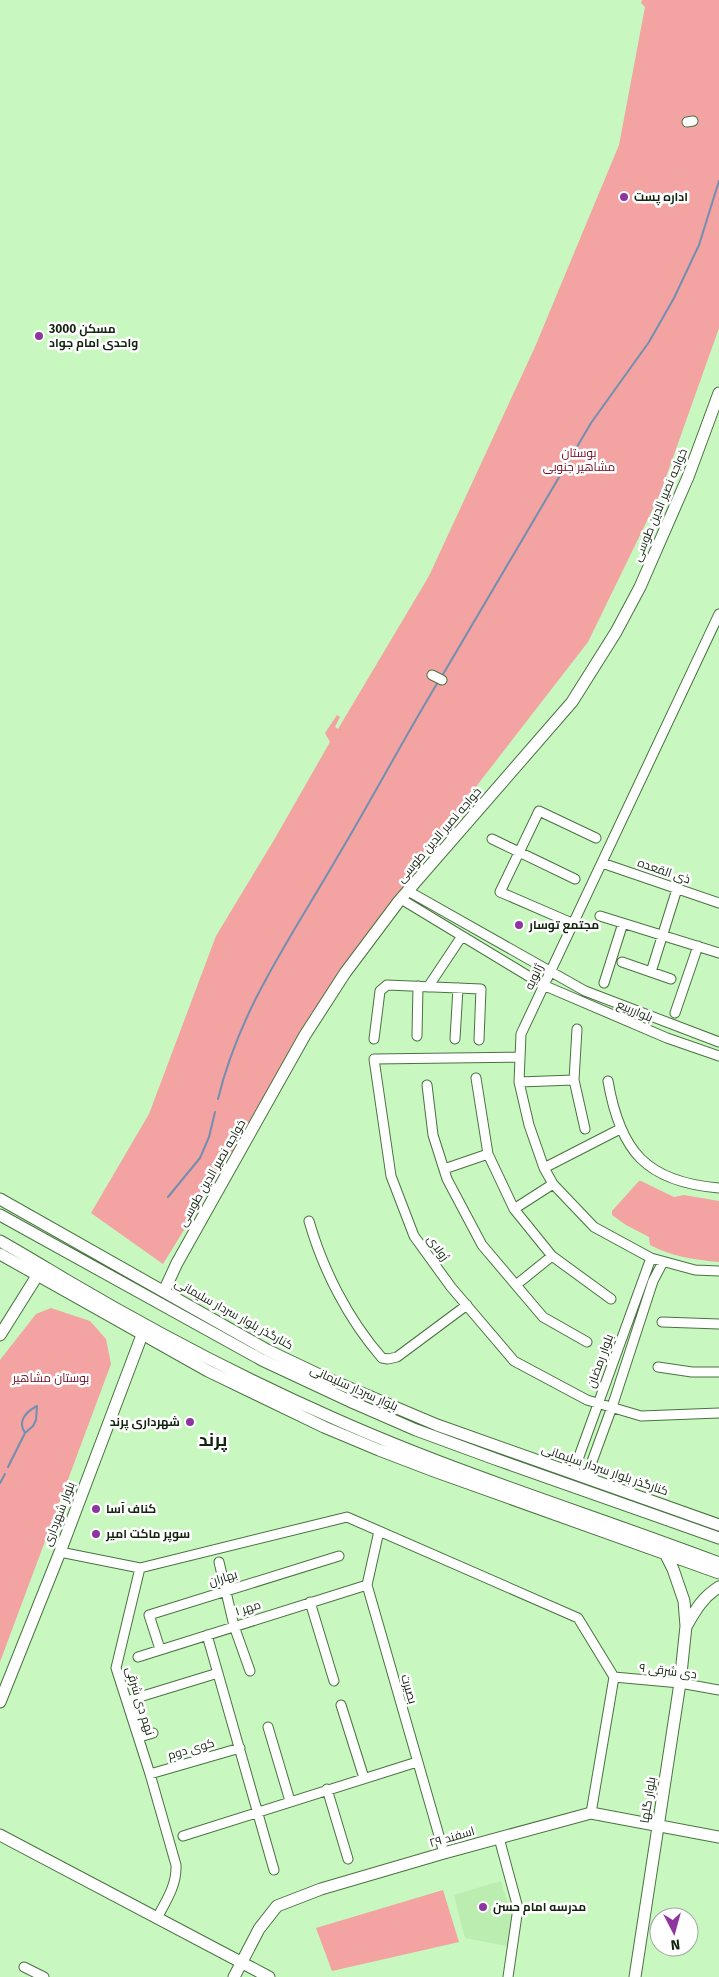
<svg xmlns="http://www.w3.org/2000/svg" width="719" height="1977" viewBox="0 0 719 1977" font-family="'Fira Sans',Cairo,sans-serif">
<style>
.built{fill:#baedaf}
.green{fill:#f2a3a2}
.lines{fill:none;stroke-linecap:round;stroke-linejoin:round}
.stream{stroke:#728faf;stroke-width:2}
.street-casing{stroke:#497341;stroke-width:11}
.secondary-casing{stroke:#497341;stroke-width:13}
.street{stroke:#fff;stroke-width:9}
.secondary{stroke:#fff;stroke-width:11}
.poi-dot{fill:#8f35a1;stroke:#fff;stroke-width:2}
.labels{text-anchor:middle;stroke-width:5;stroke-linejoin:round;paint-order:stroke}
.poi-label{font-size:12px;font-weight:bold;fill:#132510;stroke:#fff;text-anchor:start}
.park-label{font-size:12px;fill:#74061a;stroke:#fff}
.street-label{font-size:12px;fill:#132510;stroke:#fff}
.district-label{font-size:18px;font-weight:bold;fill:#132510;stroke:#fff}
</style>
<rect width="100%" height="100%" fill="#c8f7bf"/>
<path class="built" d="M 501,1881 L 512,1919 L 507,1946 L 465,1938 L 454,1895 Z"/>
<path class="green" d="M 642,0 L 719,0 L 719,328 L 660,494 L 588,642 L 451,819 L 271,1089 L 163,1264 L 91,1213 L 149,1114 L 216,936 L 274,840 L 330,742 L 325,733 L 337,715 L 340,717 L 335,727 L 338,729 L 429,576 L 535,347 L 619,145 L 645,7 L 641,3 Z
M 639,1181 L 641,1181 L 674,1197 L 684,1195 L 719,1201 L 719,1262 C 696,1260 670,1256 650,1245 L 649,1237 L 626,1225 L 612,1215 L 612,1211 Z
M 51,1308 L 90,1321 L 106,1339 L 111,1364 L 0,1662 L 0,1360 L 36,1314 Z
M 443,1890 L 459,1942 L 332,1971 L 316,1928 Z"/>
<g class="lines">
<path class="stream" d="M 442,676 L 591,423 L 649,342 L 674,298 L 699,245 L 719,181
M 218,1099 C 240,1008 292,936 338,856 C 372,799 403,740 438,682
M 168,1197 L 200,1158 L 209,1137 L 215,1112
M 25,1433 C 17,1421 26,1412 37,1406
M 8,1467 L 25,1433 L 33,1426 L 36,1420 L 37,1406
M 0,1483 L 5,1474"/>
<g class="street-casing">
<path id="street" d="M 687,122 L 693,121
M 719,614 L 521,1034 L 519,1082 L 529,1125 L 544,1168 L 553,1184 L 594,1227 L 651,1258 L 695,1270 L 719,1271
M 432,675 L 442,680
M 492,839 L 575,879
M 602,863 L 719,903
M 408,891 L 585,991 L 719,1042
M 401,899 L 543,985 L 667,1038 L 719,1056
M 600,916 L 719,953
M 574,924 L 500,892 L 539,811 L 596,838
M 622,962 L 671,979
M 651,972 L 677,889
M 604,983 L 623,923
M 428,987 L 462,936
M 675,1013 L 698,946
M 577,1029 L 574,1080 L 585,1129
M 417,1036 L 418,986
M 374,1039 L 380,991 L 387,985 L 481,989 L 479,1040
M 455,1039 L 458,988
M 520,1057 L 374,1059 L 391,1176 L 414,1236 L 451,1287 L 514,1361 L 587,1400 L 641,1416 L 719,1413
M 476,1078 L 488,1154 L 514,1209 L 552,1256 L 611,1299
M 608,1081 C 620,1151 646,1182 719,1188
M 519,1082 L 574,1080
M 427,1085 L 433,1135 L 447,1179 L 482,1245 L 543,1317 L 587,1342
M 544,1168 L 620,1129
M 444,1169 L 488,1154
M 514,1209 L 553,1184
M 309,1221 C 323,1270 348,1319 382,1358 L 388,1359 L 397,1357 L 467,1305
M 516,1285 L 552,1256
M 662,1322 L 719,1324
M 658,1367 L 692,1372 L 719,1372
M 573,1473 L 651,1258
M 586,1478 L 612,1407 L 653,1281 L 663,1262
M 379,1531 L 367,1585 L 444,1853
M 60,1552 L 140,1568 L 116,1668 L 150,1774 L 176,1865 C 177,1885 166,1901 157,1918
M 219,1562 L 234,1626 L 250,1671
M 140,1568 L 347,1517 L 578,1618 L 614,1677 L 591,1813
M 310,1602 L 334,1681
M 207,1635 L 274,1870
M 160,1649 L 149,1615 L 339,1556
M 138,1657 L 367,1585
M 614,1677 L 680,1683 L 719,1690
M 341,1705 L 364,1778
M 268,1727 L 290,1801
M 153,1733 L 143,1736 L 133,1699 L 218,1673
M 150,1774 L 240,1748
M 327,1789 L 348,1859
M 183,1836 L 417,1762
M 499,1838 L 518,1908 L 508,1977
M 24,1967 L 44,1977"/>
</g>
<g class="secondary-casing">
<path id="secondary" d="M 0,1199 L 267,1350 L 326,1378 L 437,1425 L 719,1525
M 0,1215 L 262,1360 L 354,1403 L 416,1430 L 495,1459 L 719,1538
M 0,1241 C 23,1254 46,1268 68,1281 C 153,1331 242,1378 333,1418 C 458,1474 590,1514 719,1563
M 0,1254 L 208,1371 L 324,1427 L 379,1450 L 434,1471 L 719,1573
M 164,1291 L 177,1263 L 305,1035 L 345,973 L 399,901 L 572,702 L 616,632 L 640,587 L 688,477 L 719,393
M 0,1335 L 37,1276
M 687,1625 C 696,1609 703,1597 719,1587
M 0,1702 L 60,1552 L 142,1335
M 0,1835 L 269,1977
M 234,1977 L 259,1929 L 277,1906 L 321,1889 L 444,1853 L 591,1813 L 719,1837
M 635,1977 L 680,1683 L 686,1626 L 684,1601 L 673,1569 L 666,1555"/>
</g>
<use href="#street" class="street"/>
<use href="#secondary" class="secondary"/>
</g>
<g class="poi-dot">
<circle cx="624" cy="197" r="5"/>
<circle cx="39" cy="336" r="5"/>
<circle cx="519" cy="925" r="5"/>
<circle cx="190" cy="1422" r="5"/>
<circle cx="96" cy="1509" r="5"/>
<circle cx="96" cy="1534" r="5"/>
<circle cx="483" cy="1907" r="5"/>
</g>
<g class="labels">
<g class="poi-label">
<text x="634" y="201">اداره پست</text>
<text x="49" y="333">مسکن 3000<tspan x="49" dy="14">واحدی امام جواد</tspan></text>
<text x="529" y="929">مجتمع توسار</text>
<text x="180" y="1426" text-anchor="end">شهرداری پرند</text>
<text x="106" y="1513">کناف آسا</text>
<text x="106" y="1538">سوپر ماکت امیر</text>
<text x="493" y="1911">مدرسه امام حسن</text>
</g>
<g class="park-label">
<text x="579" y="457">بوستان<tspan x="579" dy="14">مشاهیر جنوبی</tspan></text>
<text x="51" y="1382">بوستان مشاهیر</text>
</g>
<g class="street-label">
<text transform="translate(660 505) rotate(-67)" y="4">خواجه نصیر الدین طوسی</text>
<text transform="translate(439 835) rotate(-49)" y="4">خواجه نصیر الدین طوسی</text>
<text transform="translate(664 871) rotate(19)" y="4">ذی القعده</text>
<text transform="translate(534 977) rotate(-64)" y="4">ژانویه</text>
<text transform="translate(635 1011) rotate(23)" y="4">بلوارربیع</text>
<text transform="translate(212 1173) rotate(-60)" y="4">خواجه نصیر الدین طوسی</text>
<text transform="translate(438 1248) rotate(54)" y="4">ژولای</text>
<text transform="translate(234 1314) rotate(29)" y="4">کنارگذر بلوار سردار سلیمانی</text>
<text transform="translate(600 1361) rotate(-70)" y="4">بلوار رمضان</text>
<text transform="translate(354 1388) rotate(24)" y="4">بلوار سردار سلیمانی</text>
<text transform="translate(605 1470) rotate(19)" y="4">کنارگذر بلوار سردار سلیمانی</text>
<text transform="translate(59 1514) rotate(-69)" y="4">بلوار شهرداری</text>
<text transform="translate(223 1578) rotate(-17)" y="4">بهاران</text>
<text transform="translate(248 1608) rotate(-17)" y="4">مهر ۱</text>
<text transform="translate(668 1671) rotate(7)" y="4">۹ دی شرقی</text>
<text transform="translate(409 1689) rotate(74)" y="4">بصیرت</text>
<text transform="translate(140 1701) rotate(73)" y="4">نهم دی شرقی</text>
<text transform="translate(191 1749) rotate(-16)" y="4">کوی دوم</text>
<text transform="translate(648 1800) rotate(-81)" y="4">بلوار گلها</text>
<text transform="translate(452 1837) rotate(-16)" y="4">۲۹ اسفند</text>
</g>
<g class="district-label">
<text x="213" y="1446">پرند</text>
</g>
</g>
<g transform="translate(674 1932) rotate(174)"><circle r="24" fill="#ffffff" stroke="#a1a89f"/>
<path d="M0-4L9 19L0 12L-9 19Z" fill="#8f35a1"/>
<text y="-8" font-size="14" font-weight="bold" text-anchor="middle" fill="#132510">N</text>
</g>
</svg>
